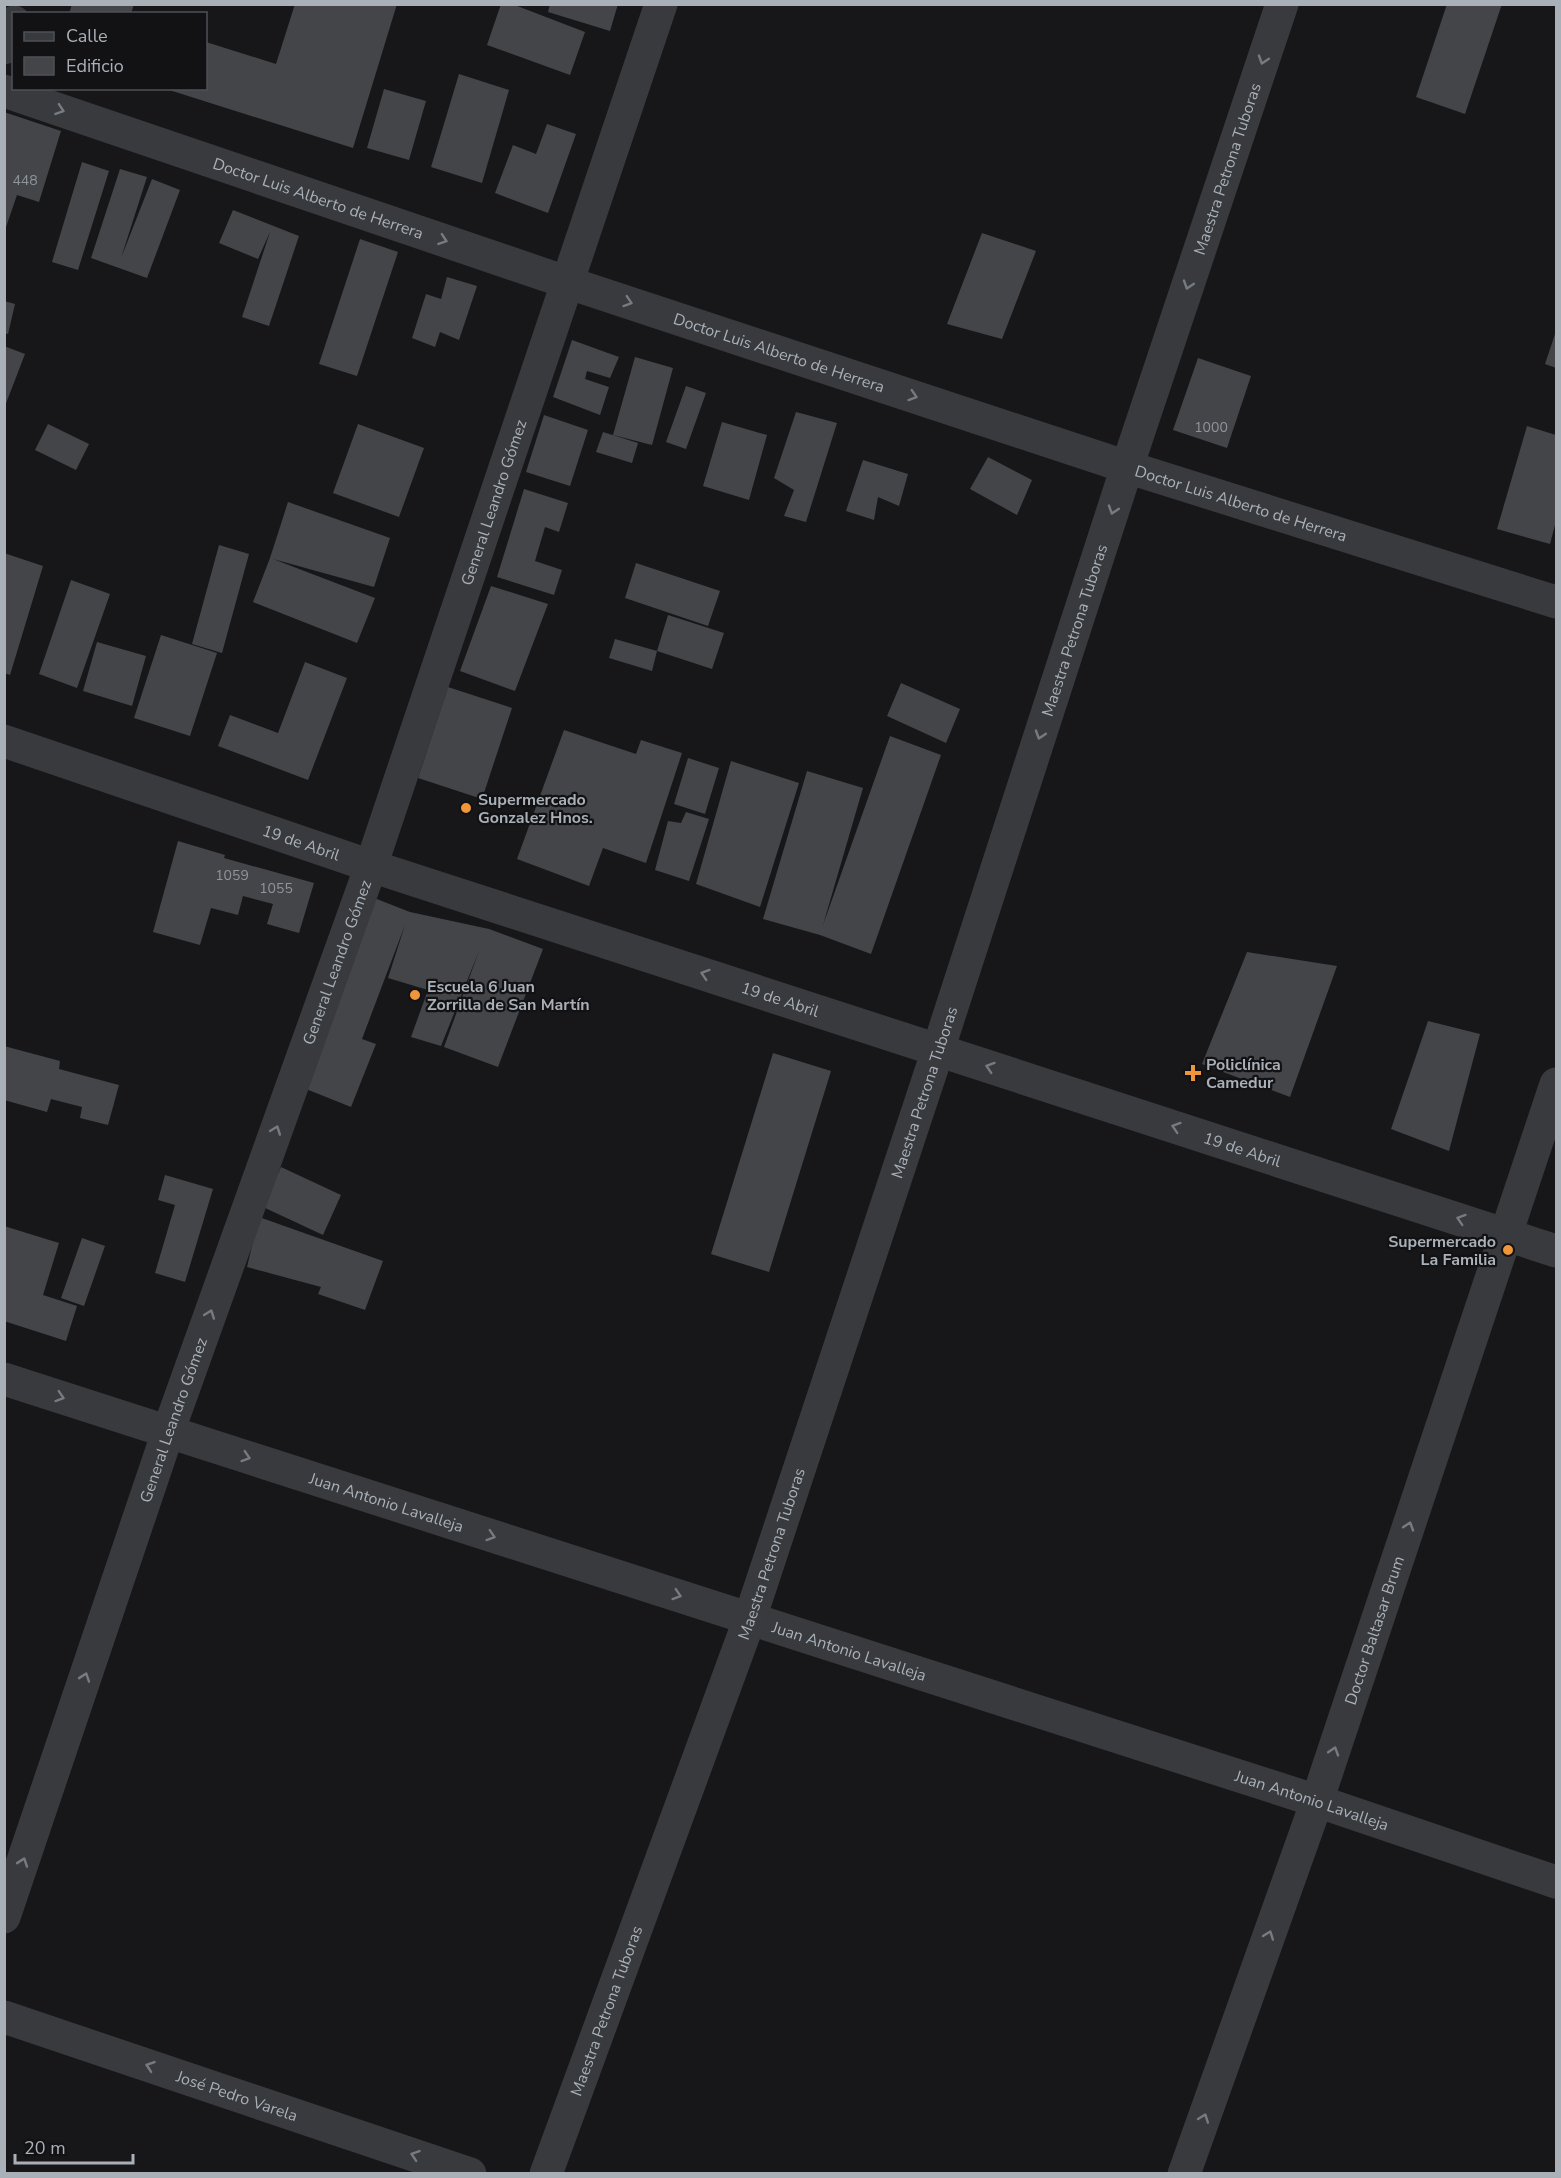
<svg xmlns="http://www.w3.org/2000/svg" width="1561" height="2178" viewBox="0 0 1561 2178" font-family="'Nunito Sans',sans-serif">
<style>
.building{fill:#434549}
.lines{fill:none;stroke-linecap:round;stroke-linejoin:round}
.minor{stroke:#383a3e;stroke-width:33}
.oneway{stroke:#767b81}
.poi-dot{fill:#ee9639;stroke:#121214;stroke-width:2}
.labels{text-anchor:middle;stroke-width:4.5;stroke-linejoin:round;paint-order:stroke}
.number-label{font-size:14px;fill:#90959c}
.street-label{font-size:16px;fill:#a9b0b8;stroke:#121214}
.poi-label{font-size:16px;font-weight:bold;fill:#a9b0b8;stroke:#121214;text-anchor:start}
</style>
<rect width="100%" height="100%" fill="#171719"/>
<path class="building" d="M 72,4 L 134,4 L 131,14 L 69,14 Z
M 295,4 L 397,4 L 353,148 L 166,89 L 206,88 L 206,42 L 276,64 Z
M 501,4 L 512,4 L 585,32 L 570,75 L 487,45 Z
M 550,4 L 618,4 L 610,31 L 548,12 Z
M 1447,4 L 1502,4 L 1465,114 L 1416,97 Z
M 459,74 L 509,90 L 482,183 L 431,167 Z
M 384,89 L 426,101 L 409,160 L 367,148 Z
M 4,112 L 61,131 L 39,202 L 17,195 L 5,230 Z
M 547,124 L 576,134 L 548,213 L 495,193 L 513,145 L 536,154 Z
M 82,162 L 109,171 L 78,270 L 52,262 Z
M 120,169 L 147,177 L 121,258 L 152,179 L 180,190 L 147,278 L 91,258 Z
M 233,210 L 299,236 L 269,326 L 242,317 L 270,232 L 258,259 L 219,243 Z
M 982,233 L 1036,251 L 1002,339 L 947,324 Z
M 360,239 L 398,252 L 357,376 L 319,364 Z
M 447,277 L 477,286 L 459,340 L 440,332 L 435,347 L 412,338 L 426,294 L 441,299 Z
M 4,301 L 15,304 L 8,334 L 4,333 Z
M 1556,331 L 1556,368 L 1545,364 Z
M 572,340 L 619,357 L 610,378 L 587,371 L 585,379 L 609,387 L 600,415 L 553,397 Z
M 4,346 L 25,354 L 5,406 L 4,406 Z
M 635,357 L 673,368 L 652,445 L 613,435 Z
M 1198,358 L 1251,376 L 1227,448 L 1173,430 Z
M 686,386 L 706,393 L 686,449 L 666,442 Z
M 796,412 L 837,423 L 806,522 L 784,516 L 794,490 L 774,478 Z
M 544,415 L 588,430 L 570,486 L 526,472 Z
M 722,422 L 767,435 L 749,500 L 703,486 Z
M 48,424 L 89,444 L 76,470 L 35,450 Z
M 358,424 L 424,448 L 399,517 L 333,493 Z
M 1527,426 L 1556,435 L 1556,521 L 1550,544 L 1497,529 Z
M 603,432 L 638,443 L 632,463 L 596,452 Z
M 988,457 L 1032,480 L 1017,515 L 970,489 Z
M 863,460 L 908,474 L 899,506 L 878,497 L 874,520 L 846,511 Z
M 524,489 L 568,503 L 559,532 L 545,527 L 535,561 L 562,570 L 554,595 L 497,577 Z
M 288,502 L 390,538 L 374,587 L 273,559 L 375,598 L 357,643 L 253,602 L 270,558 Z
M 219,545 L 249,554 L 222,653 L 192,644 Z
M 4,553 L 43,566 L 10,675 L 4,673 Z
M 636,563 L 720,591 L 708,626 L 625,598 Z
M 71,580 L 110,594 L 77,688 L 39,674 Z
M 491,586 L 548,604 L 515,691 L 460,671 Z
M 668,615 L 724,633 L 712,669 L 657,651 L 652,671 L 609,658 L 615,639 L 657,651 Z
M 161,635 L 217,653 L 190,736 L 134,718 Z
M 97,642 L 146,656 L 132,706 L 83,691 Z
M 305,662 L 347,678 L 308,780 L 218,746 L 230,715 L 278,733 Z
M 901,683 L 960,709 L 946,743 L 887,716 Z
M 448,687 L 512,708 L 482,799 L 418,778 Z
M 564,730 L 636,754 L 641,740 L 682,753 L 646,863 L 603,848 L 589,886 L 517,859 Z
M 890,736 L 941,755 L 871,954 L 820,935 L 763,919 L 807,771 L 863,788 L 823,925 Z
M 688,758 L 719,768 L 705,814 L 674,804 Z
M 731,761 L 799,783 L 760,907 L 696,884 Z
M 686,812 L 709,819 L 689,881 L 655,870 L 668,821 L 681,823 Z
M 178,841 L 225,855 L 224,858 L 314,883 L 299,933 L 267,924 L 273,904 L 243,896 L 238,915 L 211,908 L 200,945 L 153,932 Z
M 369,896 L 410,912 L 489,929 L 543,949 L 498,1067 L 444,1047 L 479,951 L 441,1046 L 411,1037 L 428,990 L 388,978 L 405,925 L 362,1039 L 376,1044 L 351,1107 L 296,1085 Z
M 1247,952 L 1337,966 L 1290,1097 L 1202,1064 Z
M 1428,1021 L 1480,1034 L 1449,1151 L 1391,1129 Z
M 4,1046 L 60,1061 L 59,1069 L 119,1085 L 108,1125 L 80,1118 L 82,1107 L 51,1099 L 47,1112 L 4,1100 Z
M 773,1053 L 831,1071 L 769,1272 L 711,1254 Z
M 281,1167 L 341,1195 L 323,1235 L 263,1207 Z
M 165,1175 L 213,1189 L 185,1282 L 155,1273 L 175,1205 L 158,1200 Z
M 259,1217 L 383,1261 L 365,1310 L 318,1294 L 321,1287 L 247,1267 Z
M 4,1226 L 59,1243 L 43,1295 L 77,1306 L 66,1341 L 4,1321 Z
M 82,1238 L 105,1246 L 84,1306 L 61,1298 Z"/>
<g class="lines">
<g class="minor">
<path d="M 4,48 L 14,22"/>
<path id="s1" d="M 4,91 L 566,282 L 1127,467 L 1556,602"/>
<path id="s2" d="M 4,741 L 371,866 L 1556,1251"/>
<path id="s3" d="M 4,1379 L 1317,1801 L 1556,1882"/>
<path id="s4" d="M 4,1917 L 168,1432 L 371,866 L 661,4"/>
<path id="s5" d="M 4,2017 L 470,2174"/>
<path id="s6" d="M 546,2174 L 750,1618 L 938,1050 L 1127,467 L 1282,4"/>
<path id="s7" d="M 1184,2174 L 1317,1801 L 1556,1084"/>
</g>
</g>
<defs><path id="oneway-chevron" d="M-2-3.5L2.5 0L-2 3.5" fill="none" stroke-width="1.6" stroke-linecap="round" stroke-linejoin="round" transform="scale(1.5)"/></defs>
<g class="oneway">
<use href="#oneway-chevron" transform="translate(1263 60) rotate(108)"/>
<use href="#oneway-chevron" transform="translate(60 110) rotate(19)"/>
<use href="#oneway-chevron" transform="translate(443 240) rotate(19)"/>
<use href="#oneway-chevron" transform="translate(1188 285) rotate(108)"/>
<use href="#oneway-chevron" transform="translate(628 302) rotate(18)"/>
<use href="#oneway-chevron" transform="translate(913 396) rotate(18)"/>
<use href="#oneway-chevron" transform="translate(1113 510) rotate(108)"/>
<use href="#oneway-chevron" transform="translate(1040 735) rotate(108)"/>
<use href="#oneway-chevron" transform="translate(705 974) rotate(-162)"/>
<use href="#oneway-chevron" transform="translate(990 1067) rotate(-162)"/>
<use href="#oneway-chevron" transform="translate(1176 1127) rotate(-162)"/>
<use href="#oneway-chevron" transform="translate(276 1130) rotate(-70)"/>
<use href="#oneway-chevron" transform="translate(1461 1219) rotate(-162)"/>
<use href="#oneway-chevron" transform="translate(210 1314) rotate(-70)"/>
<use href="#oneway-chevron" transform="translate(60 1397) rotate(18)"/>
<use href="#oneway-chevron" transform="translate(246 1457) rotate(18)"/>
<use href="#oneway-chevron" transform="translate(1409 1526) rotate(-72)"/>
<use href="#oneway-chevron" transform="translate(491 1536) rotate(18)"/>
<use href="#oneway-chevron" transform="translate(677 1595) rotate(18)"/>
<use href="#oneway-chevron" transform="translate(85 1677) rotate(-71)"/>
<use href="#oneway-chevron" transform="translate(1334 1751) rotate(-72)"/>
<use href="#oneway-chevron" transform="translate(23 1862) rotate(-71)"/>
<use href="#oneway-chevron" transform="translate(1269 1935) rotate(-70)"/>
<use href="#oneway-chevron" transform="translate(150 2066) rotate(-161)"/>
<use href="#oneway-chevron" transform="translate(1204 2118) rotate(-70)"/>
<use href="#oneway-chevron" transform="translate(415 2155) rotate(-161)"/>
</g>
<g class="poi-dot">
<circle cx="466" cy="808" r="6"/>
<circle cx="415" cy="995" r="6"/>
<path d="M1190 1064h6v6h6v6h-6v6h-6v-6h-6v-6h6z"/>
<circle cx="1508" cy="1250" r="6"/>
</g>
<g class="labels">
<g class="number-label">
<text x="25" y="185">448</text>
<text x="1211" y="432">1000</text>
<text x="232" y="880">1059</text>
<text x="276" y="893">1055</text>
</g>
<g class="street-label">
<text dy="6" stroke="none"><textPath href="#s6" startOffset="2118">Maestra Petrona Tuboras</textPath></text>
<text dy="6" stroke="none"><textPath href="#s1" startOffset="332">Doctor Luis Alberto de Herrera</textPath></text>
<text dy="6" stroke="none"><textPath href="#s1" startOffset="818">Doctor Luis Alberto de Herrera</textPath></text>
<text dy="6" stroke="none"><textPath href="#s4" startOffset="1497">General Leandro Gómez</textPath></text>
<text dy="6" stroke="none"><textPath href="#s1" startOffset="1304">Doctor Luis Alberto de Herrera</textPath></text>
<text dy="6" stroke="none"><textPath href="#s6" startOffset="1632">Maestra Petrona Tuboras</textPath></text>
<text dy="6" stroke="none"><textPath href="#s2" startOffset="314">19 de Abril</textPath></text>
<text dy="6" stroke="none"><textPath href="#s4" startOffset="1011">General Leandro Gómez</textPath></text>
<text dy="6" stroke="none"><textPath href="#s2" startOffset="818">19 de Abril</textPath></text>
<text dy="6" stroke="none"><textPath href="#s6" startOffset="1146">Maestra Petrona Tuboras</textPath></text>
<text dy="6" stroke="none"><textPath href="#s2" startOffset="1304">19 de Abril</textPath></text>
<text dy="6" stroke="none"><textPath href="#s4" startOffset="525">General Leandro Gómez</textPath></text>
<text dy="6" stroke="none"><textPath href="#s3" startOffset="402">Juan Antonio Lavalleja</textPath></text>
<text dy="6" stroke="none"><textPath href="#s6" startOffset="660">Maestra Petrona Tuboras</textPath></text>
<text dy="6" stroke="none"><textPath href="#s7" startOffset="576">Doctor Baltasar Brum</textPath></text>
<text dy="6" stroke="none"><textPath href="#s3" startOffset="888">Juan Antonio Lavalleja</textPath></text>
<text dy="6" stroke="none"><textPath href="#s3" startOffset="1374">Juan Antonio Lavalleja</textPath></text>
<text dy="6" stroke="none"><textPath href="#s6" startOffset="174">Maestra Petrona Tuboras</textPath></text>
<text dy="6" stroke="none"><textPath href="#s5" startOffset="246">José Pedro Varela</textPath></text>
</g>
<g class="poi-label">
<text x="478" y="805">Supermercado<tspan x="478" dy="18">Gonzalez Hnos.</tspan></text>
<text x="427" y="992">Escuela 6 Juan<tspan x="427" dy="18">Zorrilla de San Martín</tspan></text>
<text x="1206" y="1070">Policlínica<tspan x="1206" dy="18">Camedur</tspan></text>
<text x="1496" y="1247" text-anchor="end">Supermercado<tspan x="1496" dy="18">La Familia</tspan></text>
</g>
</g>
<rect width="1561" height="2178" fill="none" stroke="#a9b0b8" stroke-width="12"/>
<rect x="12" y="12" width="195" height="78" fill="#121214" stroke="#4e5156" stroke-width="1.5"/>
<rect x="24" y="32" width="30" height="9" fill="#383a3e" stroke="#4e5156" stroke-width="1.5"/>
<text x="66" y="42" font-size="18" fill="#a9b0b8">Calle</text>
<rect x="24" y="57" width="30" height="18" fill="#434549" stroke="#4e5156" stroke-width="1.5"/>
<text x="66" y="72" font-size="18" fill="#a9b0b8">Edificio</text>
<path d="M15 2154v9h118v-9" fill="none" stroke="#a9b0b8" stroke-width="3"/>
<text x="24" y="2154" font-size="18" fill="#a9b0b8" stroke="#121214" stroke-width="4.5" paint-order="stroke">20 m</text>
</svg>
